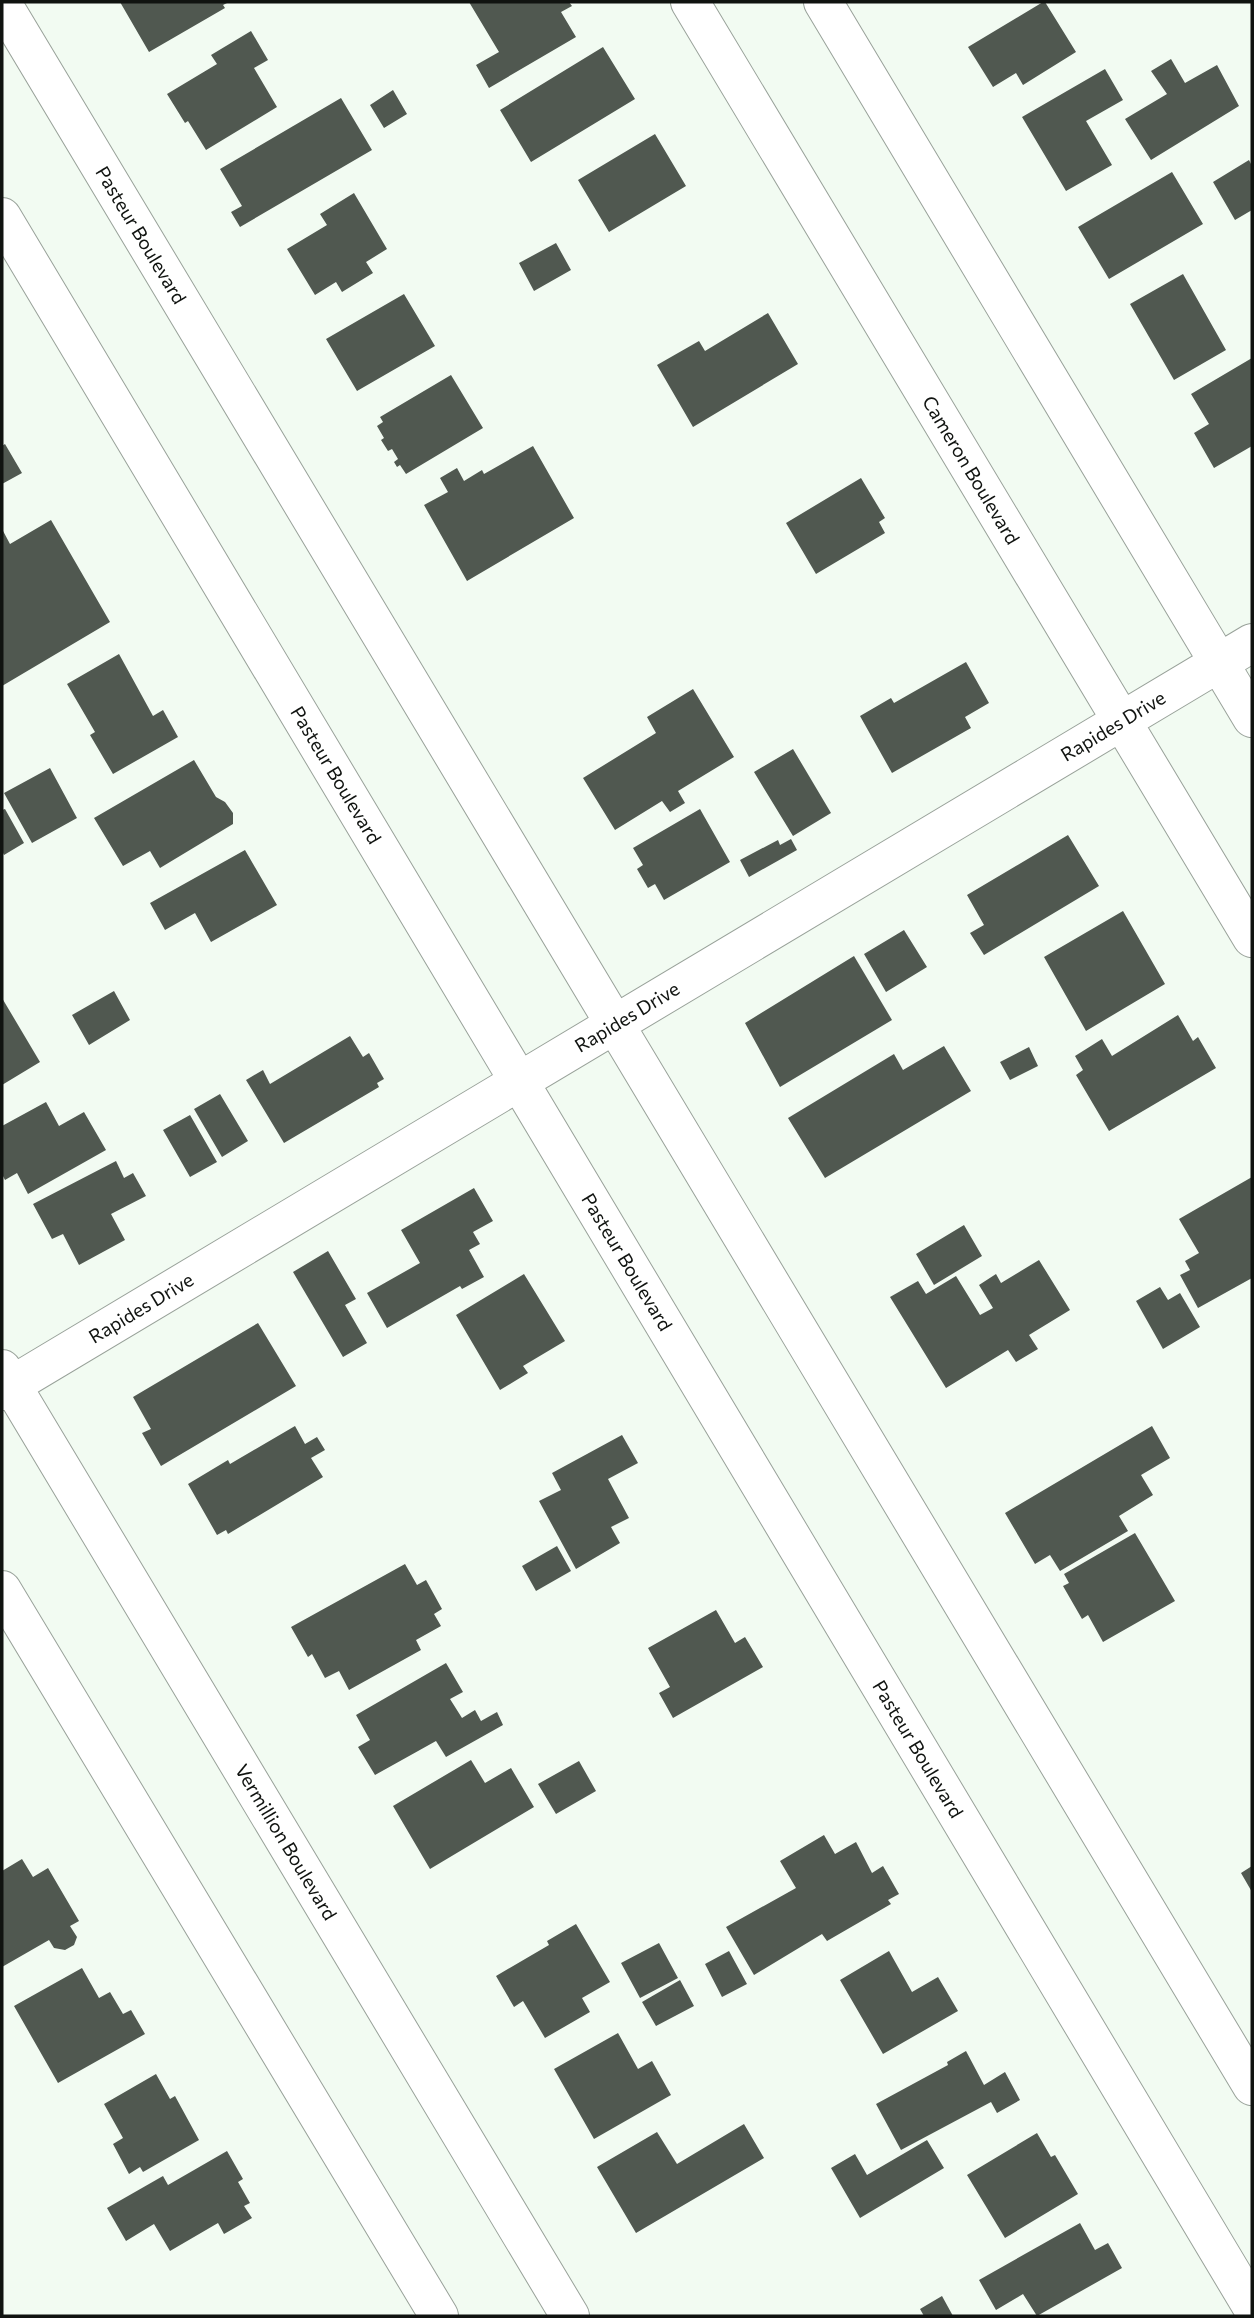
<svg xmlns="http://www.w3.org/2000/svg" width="1254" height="2318" viewBox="0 0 1254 2318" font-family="Commissioner,sans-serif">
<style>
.building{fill:#505850}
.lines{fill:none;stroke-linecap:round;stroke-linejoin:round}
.minor-casing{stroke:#99a29a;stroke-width:40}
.minor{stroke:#fff;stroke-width:38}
.labels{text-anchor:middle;stroke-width:7;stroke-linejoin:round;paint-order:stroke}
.street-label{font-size:19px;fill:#101310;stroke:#fff}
</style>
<rect width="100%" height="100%" fill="#f2fbf2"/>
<path class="building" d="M 120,2 L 229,2 L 223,5 L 225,8 L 149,52 Z
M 469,2 L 569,2 L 572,6 L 561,12 L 576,37 L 489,88 L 476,65 L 499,52 Z
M 1043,2 L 1045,2 L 1076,52 L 1023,85 L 1016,73 L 993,87 L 968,47 Z
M 251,31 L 268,60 L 254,68 L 277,107 L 206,150 L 188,121 L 185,123 L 167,94 L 217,64 L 211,55 Z
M 603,47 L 635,99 L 531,162 L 500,110 Z
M 1171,59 L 1185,83 L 1217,65 L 1239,106 L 1151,160 L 1125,119 L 1167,94 L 1151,71 Z
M 1105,69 L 1123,100 L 1086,121 L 1112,165 L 1066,191 L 1022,117 Z
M 393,90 L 407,114 L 384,128 L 370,105 Z
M 341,98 L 372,150 L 240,227 L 231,212 L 242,206 L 220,169 Z
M 655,134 L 686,186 L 609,232 L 578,180 Z
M 1249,160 L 1252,166 L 1252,210 L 1235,220 L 1213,182 Z
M 1172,172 L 1203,224 L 1109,279 L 1078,227 Z
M 354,193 L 387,249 L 366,262 L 373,273 L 342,292 L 336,282 L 315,295 L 287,249 L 327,225 L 320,214 Z
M 556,243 L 571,270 L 534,291 L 519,263 Z
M 1183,274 L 1226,350 L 1174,380 L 1130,304 Z
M 404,294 L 435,346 L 357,391 L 326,339 Z
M 768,313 L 798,364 L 693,427 L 657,365 L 699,341 L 705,351 Z
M 1252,358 L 1252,446 L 1214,468 L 1194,433 L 1209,424 L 1191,394 Z
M 451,375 L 483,428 L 406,474 L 400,465 L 397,467 L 394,462 L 398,459 L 392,449 L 388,451 L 381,440 L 384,438 L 377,426 L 383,422 L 380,417 Z
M 5,444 L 22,473 L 2,484 L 2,446 Z
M 533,446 L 574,518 L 467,581 L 424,505 L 448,492 L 440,478 L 457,468 L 464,481 L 482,470 L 484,474 Z
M 861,478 L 885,518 L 879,522 L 885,533 L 816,574 L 786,523 Z
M 51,520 L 110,622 L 2,686 L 2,529 L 10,544 Z
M 119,654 L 153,716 L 163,710 L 178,737 L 113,774 L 90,735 L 95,732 L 67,684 Z
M 966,662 L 989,703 L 965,717 L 971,728 L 892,773 L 860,716 L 891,698 L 894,703 Z
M 693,689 L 734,757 L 678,791 L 685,803 L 670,812 L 662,801 L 615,830 L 583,778 L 656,733 L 647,717 Z
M 793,749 L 831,813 L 793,836 L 754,772 Z
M 194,760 L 216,797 L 225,802 L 233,813 L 233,824 L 160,868 L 150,851 L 123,866 L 94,818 Z
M 50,768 L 77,818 L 32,843 L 4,793 Z
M 5,809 L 24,843 L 4,855 L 2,851 L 2,810 Z
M 700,809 L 730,862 L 664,900 L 655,884 L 648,888 L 637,869 L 643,865 L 633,848 Z
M 1068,835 L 1099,886 L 984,955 L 970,933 L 984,925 L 967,895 Z
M 791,839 L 797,850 L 749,877 L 740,860 L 778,840 L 780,845 Z
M 245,850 L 277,905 L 211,942 L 195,913 L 165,930 L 150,903 Z
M 1123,911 L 1165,984 L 1086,1031 L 1044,957 Z
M 904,930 L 927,967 L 886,992 L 864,954 Z
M 854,956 L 892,1020 L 780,1087 L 745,1023 Z
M 114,991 L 130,1020 L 89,1045 L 72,1015 Z
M 2,998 L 40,1062 L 2,1085 Z
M 1178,1015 L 1193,1041 L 1198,1037 L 1216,1068 L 1109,1131 L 1076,1075 L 1083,1070 L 1075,1056 L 1102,1039 L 1112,1056 Z
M 350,1036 L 363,1057 L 369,1053 L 384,1079 L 377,1083 L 379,1087 L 284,1143 L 246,1080 L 263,1070 L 270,1084 Z
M 944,1046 L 971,1091 L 825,1178 L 788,1118 L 894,1054 L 903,1070 Z
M 1029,1047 L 1038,1066 L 1010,1080 L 1000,1062 Z
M 220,1094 L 248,1141 L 222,1157 L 194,1109 Z
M 46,1102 L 59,1126 L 84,1112 L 106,1150 L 28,1194 L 17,1173 L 5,1180 L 2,1174 L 2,1126 Z
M 190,1115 L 217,1162 L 190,1177 L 163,1130 Z
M 116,1161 L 124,1178 L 133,1173 L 146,1196 L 111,1214 L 125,1240 L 79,1265 L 63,1234 L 52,1239 L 33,1204 Z
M 1252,1177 L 1252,1278 L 1198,1308 L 1180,1275 L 1190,1270 L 1185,1261 L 1199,1253 L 1179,1219 Z
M 474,1188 L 493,1221 L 473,1232 L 480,1244 L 469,1250 L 484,1277 L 462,1289 L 460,1286 L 387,1328 L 367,1293 L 420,1263 L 401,1230 Z
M 964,1225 L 982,1256 L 934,1285 L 916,1254 Z
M 328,1251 L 356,1299 L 345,1305 L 367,1343 L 343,1357 L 293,1272 Z
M 1039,1260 L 1070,1310 L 1029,1335 L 1038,1349 L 1016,1362 L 1008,1350 L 946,1388 L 890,1297 L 918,1281 L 926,1294 L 956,1276 L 980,1315 L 993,1308 L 979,1285 L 996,1274 L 1001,1283 Z
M 524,1274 L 565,1341 L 523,1366 L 528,1373 L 500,1390 L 456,1315 Z
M 1160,1287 L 1168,1300 L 1180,1293 L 1200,1327 L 1163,1349 L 1136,1301 Z
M 258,1323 L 296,1386 L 161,1466 L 142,1433 L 151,1429 L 133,1397 Z
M 295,1426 L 305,1444 L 317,1437 L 325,1450 L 311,1458 L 323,1477 L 228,1534 L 226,1530 L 217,1535 L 188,1484 L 228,1460 L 230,1464 Z
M 1152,1426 L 1170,1458 L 1141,1475 L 1153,1495 L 1119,1516 L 1128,1531 L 1060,1571 L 1050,1555 L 1035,1564 L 1005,1513 Z
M 622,1435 L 638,1463 L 608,1479 L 629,1518 L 611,1527 L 620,1543 L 576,1569 L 539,1501 L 561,1490 L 552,1473 Z
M 1135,1533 L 1175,1601 L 1103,1642 L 1088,1615 L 1082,1619 L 1063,1586 L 1069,1583 L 1064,1574 Z
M 557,1546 L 571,1571 L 536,1591 L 522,1566 Z
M 405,1564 L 417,1585 L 426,1580 L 442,1609 L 434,1614 L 441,1626 L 416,1640 L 421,1650 L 349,1690 L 339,1671 L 325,1678 L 312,1654 L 308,1657 L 291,1627 Z
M 716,1610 L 735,1643 L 745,1637 L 763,1667 L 673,1718 L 659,1693 L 670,1687 L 648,1648 Z
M 446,1663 L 463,1692 L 450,1699 L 462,1718 L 475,1710 L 481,1721 L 497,1712 L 503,1725 L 446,1757 L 436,1741 L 375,1775 L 358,1747 L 370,1740 L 356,1715 Z
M 471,1760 L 485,1783 L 511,1768 L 534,1807 L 430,1869 L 393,1806 Z
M 579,1761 L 596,1791 L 556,1814 L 538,1784 Z
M 824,1835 L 835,1854 L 856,1842 L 872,1873 L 883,1866 L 899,1894 L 888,1900 L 891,1904 L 827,1941 L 822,1934 L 754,1975 L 726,1927 L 796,1888 L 780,1861 Z
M 22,1859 L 33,1877 L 48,1868 L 79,1921 L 70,1926 L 77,1937 L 74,1945 L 65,1950 L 54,1948 L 49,1940 L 2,1967 L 2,1871 Z
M 1252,1866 L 1252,1892 L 1241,1873 Z
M 576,1924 L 610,1982 L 582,1998 L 590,2012 L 545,2038 L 523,2001 L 514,2007 L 496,1976 L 549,1945 L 547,1941 Z
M 659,1943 L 678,1978 L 640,1998 L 621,1963 Z
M 729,1951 L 747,1984 L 722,1997 L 705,1964 Z
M 889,1951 L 912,1992 L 938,1977 L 958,2011 L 883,2054 L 840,1980 Z
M 82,1968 L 99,1998 L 110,1992 L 123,2014 L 131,2010 L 145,2034 L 58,2083 L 14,2006 Z
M 680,1980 L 694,2006 L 656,2026 L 642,2002 Z
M 618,2033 L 638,2069 L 652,2061 L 671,2095 L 594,2139 L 554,2069 Z
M 966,2051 L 984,2085 L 1005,2072 L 1020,2100 L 997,2113 L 991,2102 L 901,2150 L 876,2104 L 948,2065 L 947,2062 Z
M 156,2074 L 170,2099 L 175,2096 L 199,2140 L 143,2172 L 140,2167 L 129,2174 L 113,2144 L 123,2138 L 104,2104 Z
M 744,2124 L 764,2158 L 636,2233 L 597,2167 L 657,2132 L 677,2164 Z
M 1037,2133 L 1051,2157 L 1055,2155 L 1078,2194 L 1005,2238 L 967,2175 Z
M 927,2140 L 944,2168 L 860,2218 L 831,2168 L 855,2154 L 867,2175 Z
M 227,2151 L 243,2179 L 238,2182 L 250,2203 L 244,2206 L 252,2218 L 224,2234 L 218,2223 L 170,2251 L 154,2224 L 126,2241 L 107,2208 L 163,2176 L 168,2185 Z
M 1080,2223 L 1095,2250 L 1108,2243 L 1122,2268 L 1037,2316 L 1023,2294 L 996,2310 L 979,2280 Z
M 942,2296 L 953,2316 L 924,2316 L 920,2309 Z"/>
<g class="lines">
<g class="minor-casing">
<path id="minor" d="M 690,2 L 1252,938
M 823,2 L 1252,718
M 2,3 L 1252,2086
M 2,217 L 1252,2307
M 2,1369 L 570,2316
M 2,1391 L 1252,643
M 2,1590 L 439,2316"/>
</g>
<use href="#minor" class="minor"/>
</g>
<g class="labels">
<g class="street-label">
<text transform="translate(141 235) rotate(59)" y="7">Pasteur Boulevard</text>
<text transform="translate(971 470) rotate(59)" y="7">Cameron Boulevard</text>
<text transform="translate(1113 726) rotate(-31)" y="7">Rapides Drive</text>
<text transform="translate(336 775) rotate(59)" y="7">Pasteur Boulevard</text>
<text transform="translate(627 1017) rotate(-31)" y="7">Rapides Drive</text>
<text transform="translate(627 1262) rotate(59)" y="7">Pasteur Boulevard</text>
<text transform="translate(141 1308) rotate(-31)" y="7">Rapides Drive</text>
<text transform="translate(918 1749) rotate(59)" y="7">Pasteur Boulevard</text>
<text transform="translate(286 1842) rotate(59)" y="7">Vermillion Boulevard</text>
</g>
</g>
<rect width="1254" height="2318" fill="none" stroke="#101310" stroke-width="7"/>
</svg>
